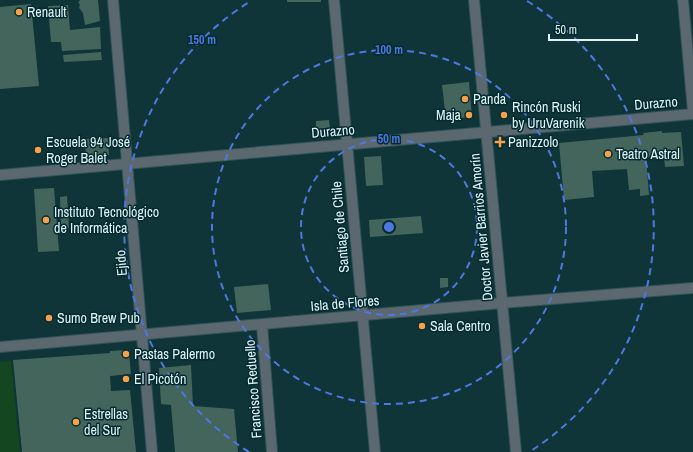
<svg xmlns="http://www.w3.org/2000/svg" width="693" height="452" viewBox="0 0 693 452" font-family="'Archivo Narrow',sans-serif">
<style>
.green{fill:#14461f}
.building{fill:#43655c}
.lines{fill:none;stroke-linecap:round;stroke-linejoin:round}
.minor-casing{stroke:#305457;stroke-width:12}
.minor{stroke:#5c6870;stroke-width:10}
.ring{fill:none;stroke:#4e78e0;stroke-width:2;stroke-dasharray:7 5}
.poi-dot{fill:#f9a04c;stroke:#032b2f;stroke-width:1.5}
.labels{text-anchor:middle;stroke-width:3;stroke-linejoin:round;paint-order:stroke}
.poi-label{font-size:14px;fill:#dff4f6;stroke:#032b2f;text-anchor:start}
.street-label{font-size:14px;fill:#dff4f6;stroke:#032b2f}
.centre{fill:#4e78e0;stroke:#032b2f;stroke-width:2}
.ring-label{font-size:12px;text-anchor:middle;font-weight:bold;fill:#4e78e0;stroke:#032b2f;stroke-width:3;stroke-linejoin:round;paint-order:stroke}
</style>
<rect width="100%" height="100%" fill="#0f3539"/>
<path class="green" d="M 11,361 L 20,452 L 0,452 L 0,362 Z"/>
<path class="building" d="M 80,0 L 98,0 L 100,21 L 85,25 L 83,13 L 79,8 L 80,4 L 78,3 Z
M 287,0 L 321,0 L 321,2 L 287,2 Z
M 31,4 L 39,86 L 0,89 L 0,7 Z
M 68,5 L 70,30 L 100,27 L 101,49 L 62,51 L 61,42 L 51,42 L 48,6 Z
M 101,52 L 102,60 L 64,62 L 63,55 Z
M 469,82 L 472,117 L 446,119 L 442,85 Z
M 329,120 L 330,128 L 316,129 L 316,121 Z
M 662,131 L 662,133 L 681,132 L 684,166 L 665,167 L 664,156 L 646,158 L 649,195 L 640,196 L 640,189 L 629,190 L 627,169 L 592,171 L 594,197 L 564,200 L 559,143 L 644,135 L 643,133 Z
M 108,138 L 109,155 L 86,157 L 85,139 Z
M 381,156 L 383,185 L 366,186 L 364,157 Z
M 54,188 L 59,251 L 38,252 L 34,189 Z
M 67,196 L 69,228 L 61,228 L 60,197 Z
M 421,216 L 423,233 L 370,237 L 369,220 Z
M 440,278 L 448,278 L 448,287 L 440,288 Z
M 268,284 L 271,310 L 237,313 L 234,287 Z
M 127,350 L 129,353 L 131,374 L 110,376 L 111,391 L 130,390 L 136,452 L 22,452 L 13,360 L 110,353 L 110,351 Z
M 191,365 L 193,406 L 234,409 L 238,452 L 175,452 L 171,405 L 161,404 L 159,368 Z"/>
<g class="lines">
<g class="minor-casing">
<path id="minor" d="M 113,0 L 152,452
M 334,0 L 375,452
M 474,0 L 516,452
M 683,0 L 693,111
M 0,175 L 693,114
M 262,325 L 272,452
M 0,347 L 502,303 L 693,288"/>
</g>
<use href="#minor" class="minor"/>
</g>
<g class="ring">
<circle cx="389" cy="227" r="88"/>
<circle cx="389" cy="227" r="177"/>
<path d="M249 452A265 265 0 0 1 251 1M527 1A265 265 0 0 1 529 452"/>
</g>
<g class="poi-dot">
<circle cx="19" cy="12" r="4"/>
<circle cx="465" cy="99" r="4"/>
<circle cx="469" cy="115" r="4"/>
<circle cx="504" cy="115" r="4"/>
<path d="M498 136h4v4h4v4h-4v4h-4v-4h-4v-4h4z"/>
<circle cx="38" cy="150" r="4"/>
<circle cx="608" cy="154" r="4"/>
<circle cx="46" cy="220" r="4"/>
<circle cx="49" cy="318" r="4"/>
<circle cx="422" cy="326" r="4"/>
<circle cx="126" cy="354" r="4"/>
<circle cx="126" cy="379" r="4"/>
<circle cx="76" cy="422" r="4"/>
</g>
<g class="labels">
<g class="poi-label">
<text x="27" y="17">Renault</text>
<text x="473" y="104">Panda</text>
<text x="512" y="112">Rincón Ruski<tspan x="512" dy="16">by UruVarenik</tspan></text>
<text x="461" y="120" text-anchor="end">Maja</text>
<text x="46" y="147">Escuela 94 José<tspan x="46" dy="16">Roger Balet</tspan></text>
<text x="508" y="147">Panizzolo</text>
<text x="616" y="159">Teatro Astral</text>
<text x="54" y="217">Instituto Tecnológico<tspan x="54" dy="16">de Informática</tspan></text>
<text x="57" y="323">Sumo Brew Pub</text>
<text x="430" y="331">Sala Centro</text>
<text x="134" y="359">Pastas Palermo</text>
<text x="134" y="384">El Picotón</text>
<text x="84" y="419">Estrellas<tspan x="84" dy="16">del Sur</tspan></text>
</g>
<g class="street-label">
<text transform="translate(656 103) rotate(-5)" y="5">Durazno</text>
<text transform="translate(333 131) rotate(-5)" y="5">Durazno</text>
<text transform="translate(340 227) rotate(-95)" y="5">Santiago de Chile</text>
<text transform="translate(481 227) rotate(-95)" y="5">Doctor Javier Barrios Amorín</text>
<text transform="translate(121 263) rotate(-95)" y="5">Ejido</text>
<text transform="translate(345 303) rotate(-5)" y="5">Isla de Flores</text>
<text transform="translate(253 389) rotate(-94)" y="5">Francisco Reduello</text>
</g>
</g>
<circle cx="389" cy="227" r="6" class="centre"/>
<g class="ring-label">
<text x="202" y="44">150 m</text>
<text x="389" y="54">100 m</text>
<text x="389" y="143">50 m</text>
</g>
<path d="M549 34v6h88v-6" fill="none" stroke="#dff4f6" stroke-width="2"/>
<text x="555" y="34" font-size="12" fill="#dff4f6" stroke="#032b2f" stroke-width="3" paint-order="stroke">50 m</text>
</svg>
